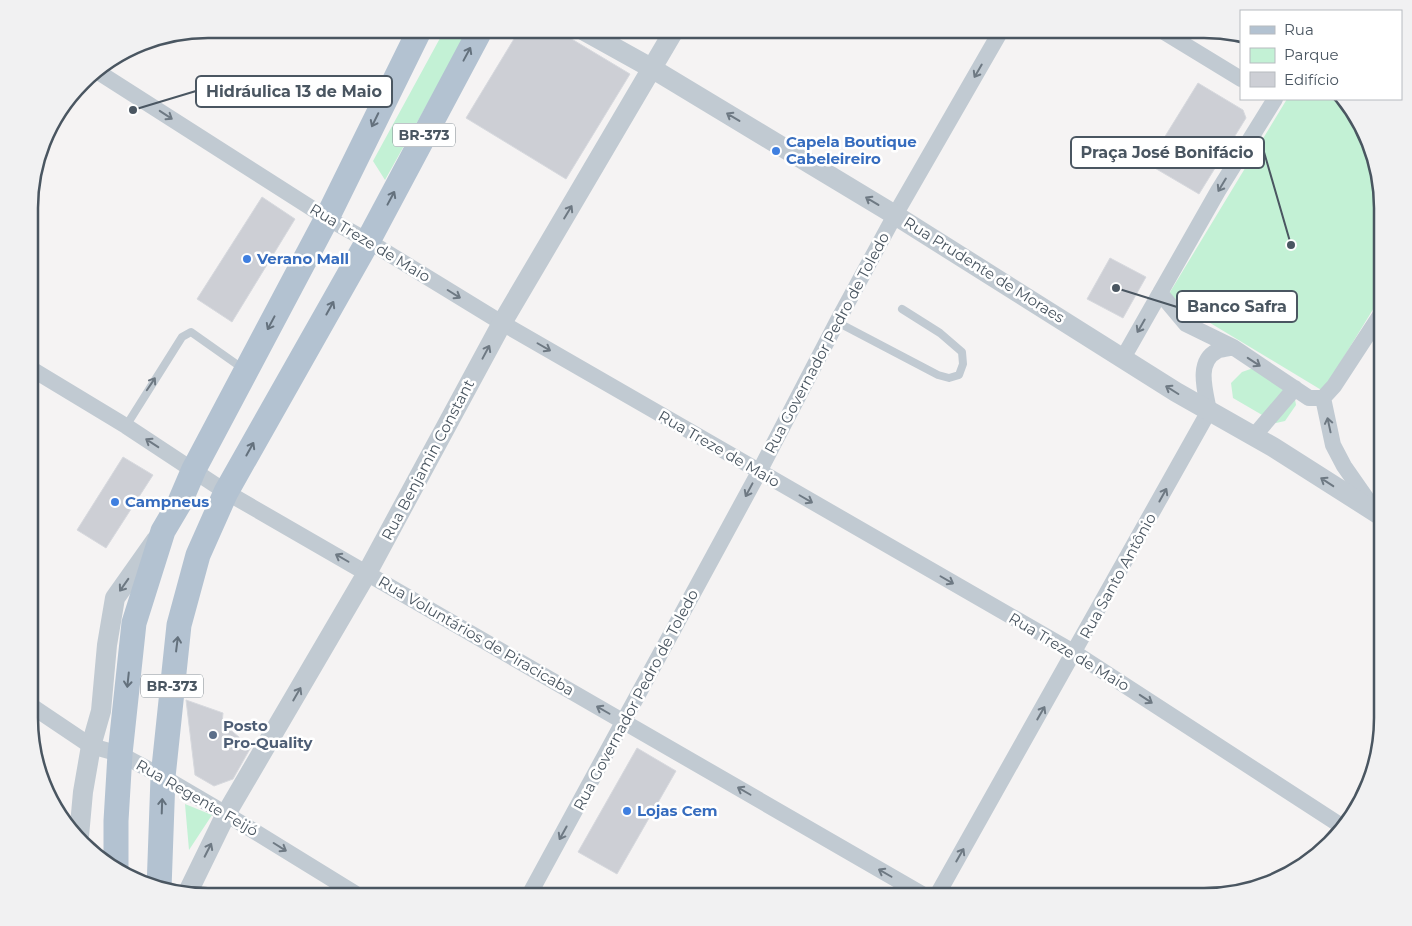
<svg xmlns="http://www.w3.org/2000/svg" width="1412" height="926" viewBox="0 0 1412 926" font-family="Montserrat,sans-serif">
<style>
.green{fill:#c3f1d5}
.building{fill:#cdcfd5;stroke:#d7d9de}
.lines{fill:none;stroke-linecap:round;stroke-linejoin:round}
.service{stroke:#c1cad2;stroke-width:8}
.minor{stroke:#c1cad2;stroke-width:16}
.tertiary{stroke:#c1cad2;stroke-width:20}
.primary{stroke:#b3c2d1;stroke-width:25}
.oneway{stroke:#64717d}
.oneway2{stroke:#6e7983}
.shop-dot{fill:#3f7fe0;stroke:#fff;stroke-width:2}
.service-dot{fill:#5c6f8a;stroke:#fff;stroke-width:2}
.labels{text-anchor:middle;stroke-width:5;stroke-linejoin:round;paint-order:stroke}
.shield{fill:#fff;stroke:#808990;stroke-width:1}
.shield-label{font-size:14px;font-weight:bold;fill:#4a5661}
.shop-label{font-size:15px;font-weight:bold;fill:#366cbe;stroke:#fff;text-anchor:start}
.street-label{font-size:15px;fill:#4a5661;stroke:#fff}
.service-label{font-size:15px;font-weight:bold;fill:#4e5e75;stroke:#fff;text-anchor:start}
.rim{fill:none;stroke:#4a5661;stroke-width:2.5}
.leader{fill:none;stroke:#4a5661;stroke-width:2}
.callout-dot{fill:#4a5661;stroke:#fff;stroke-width:2}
.callout{fill:#fff;stroke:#4a5661;stroke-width:2}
.callout-label{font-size:16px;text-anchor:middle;font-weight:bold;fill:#4a5661}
</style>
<rect width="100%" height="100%" fill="#f5f3f3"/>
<path class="green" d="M 445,29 L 469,29 L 385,180 L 373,161 Z
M 1287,99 L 1341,99 L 1359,118 L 1383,196 L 1383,293 L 1323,391 L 1167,297 Z
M 1259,366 L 1293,388 L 1296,405 L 1285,421 L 1276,423 L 1233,398 L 1231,383 L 1242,372 Z
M 185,804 L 212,815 L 189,850 Z"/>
<path class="building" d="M 520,29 L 555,29 L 630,74 L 566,179 L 466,118 Z
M 1198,83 L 1243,110 L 1246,118 L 1199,194 L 1148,164 Z
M 262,197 L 295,219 L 232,322 L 197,299 Z
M 1110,258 L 1146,277 L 1123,318 L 1087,299 Z
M 123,457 L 153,475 L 106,548 L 77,530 Z
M 186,700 L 223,713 L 222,723 L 251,747 L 233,779 L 214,786 L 195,775 Z
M 637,748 L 676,771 L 617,874 L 578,852 Z"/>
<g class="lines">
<path class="service" d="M 837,322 L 938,375 L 949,378 L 959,375 L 963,364 L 962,352 L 940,333 L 902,309
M 126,426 L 182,337 L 191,332 L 242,368"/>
<path class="minor" d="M 1159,29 L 1241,79
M 95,70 L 327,218 L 368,241 L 502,323 L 1075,653 L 1343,827
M 1160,293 L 1186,324 L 1233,347 L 1309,398 L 1323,398
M 1123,358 L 1218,191 L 1275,99
M 30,368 L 126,426 L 226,492 L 927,897
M 1254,436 L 1295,388
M 1374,509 L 1344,466 L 1333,445 L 1323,398 L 1334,386 L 1383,311
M 30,705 L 91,746 L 120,754 L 163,777 L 226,814 L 361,897
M 528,897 L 759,472 L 837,322 L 895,215 L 1002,29
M 936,897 L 1209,411 C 1206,393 1195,362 1217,351 C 1221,349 1228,349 1233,347"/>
<path class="tertiary" d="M 581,29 L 653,69 L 895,215 L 1176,392 L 1273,447 L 1383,517
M 79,836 L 83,792 L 91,746 L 101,711 L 107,645 L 115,598 L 156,540
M 187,894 L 226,814 L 367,573 L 502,323 L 675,29"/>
<path class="primary" d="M 116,871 L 116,821 L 120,754 L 134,623 L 163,531 L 179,504 L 194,469 L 327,218 L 420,29
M 159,889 L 163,777 L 179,625 L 198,555 L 226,492 L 368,241 L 481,29"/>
</g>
<defs><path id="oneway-shaft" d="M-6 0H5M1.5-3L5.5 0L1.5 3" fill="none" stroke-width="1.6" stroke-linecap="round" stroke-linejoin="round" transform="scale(1.25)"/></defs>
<g class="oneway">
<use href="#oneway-shaft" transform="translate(467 54) rotate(-62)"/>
<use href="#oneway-shaft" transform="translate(375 120) rotate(116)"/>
<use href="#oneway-shaft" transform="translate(391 198) rotate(-62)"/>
<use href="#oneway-shaft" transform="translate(330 308) rotate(-61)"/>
<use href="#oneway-shaft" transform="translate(271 323) rotate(118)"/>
<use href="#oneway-shaft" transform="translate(250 449) rotate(-61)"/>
<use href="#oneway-shaft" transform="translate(177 644) rotate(-83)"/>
<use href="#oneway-shaft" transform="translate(128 680) rotate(96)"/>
<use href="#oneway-shaft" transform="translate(162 806) rotate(-88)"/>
</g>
<g class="oneway2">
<use href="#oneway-shaft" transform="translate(978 71) rotate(120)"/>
<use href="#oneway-shaft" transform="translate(166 115) rotate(33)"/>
<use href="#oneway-shaft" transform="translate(733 117) rotate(-149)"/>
<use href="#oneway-shaft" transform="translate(1222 185) rotate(121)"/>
<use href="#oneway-shaft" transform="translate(872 201) rotate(-149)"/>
<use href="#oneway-shaft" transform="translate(568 212) rotate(-59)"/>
<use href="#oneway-shaft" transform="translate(454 294) rotate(32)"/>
<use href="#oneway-shaft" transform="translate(1141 326) rotate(120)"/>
<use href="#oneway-shaft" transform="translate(544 347) rotate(30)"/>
<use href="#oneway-shaft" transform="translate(486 352) rotate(-62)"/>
<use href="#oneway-shaft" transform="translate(1254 362) rotate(33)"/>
<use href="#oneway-shaft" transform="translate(151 384) rotate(-56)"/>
<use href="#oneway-shaft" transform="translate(1172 390) rotate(-148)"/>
<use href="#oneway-shaft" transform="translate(1329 425) rotate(-102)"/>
<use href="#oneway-shaft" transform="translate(152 443) rotate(-147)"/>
<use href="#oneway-shaft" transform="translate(1327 482) rotate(-147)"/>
<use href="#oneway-shaft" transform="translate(749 490) rotate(118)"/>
<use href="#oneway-shaft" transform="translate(1163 495) rotate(-61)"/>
<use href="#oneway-shaft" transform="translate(806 499) rotate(30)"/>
<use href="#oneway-shaft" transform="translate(342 558) rotate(-150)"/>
<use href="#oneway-shaft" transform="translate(947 580) rotate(30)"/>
<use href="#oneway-shaft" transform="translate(124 585) rotate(125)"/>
<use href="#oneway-shaft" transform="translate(297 694) rotate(-60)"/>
<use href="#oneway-shaft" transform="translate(1146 699) rotate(33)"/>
<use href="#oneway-shaft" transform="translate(603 710) rotate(-150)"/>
<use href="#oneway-shaft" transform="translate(1041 713) rotate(-60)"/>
<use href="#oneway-shaft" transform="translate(744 791) rotate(-150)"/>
<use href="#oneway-shaft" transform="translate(563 833) rotate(119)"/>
<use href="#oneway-shaft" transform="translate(280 847) rotate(32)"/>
<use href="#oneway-shaft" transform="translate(208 850) rotate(-63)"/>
<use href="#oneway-shaft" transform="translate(960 855) rotate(-60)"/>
<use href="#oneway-shaft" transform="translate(885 873) rotate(-150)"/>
</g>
<g class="shop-dot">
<circle cx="776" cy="151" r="5"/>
<circle cx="247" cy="259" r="5"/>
<circle cx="115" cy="502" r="5"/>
<circle cx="627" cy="811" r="5"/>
</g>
<circle class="service-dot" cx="213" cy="735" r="5"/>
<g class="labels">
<g class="shield">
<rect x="393" y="123.5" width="62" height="23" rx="4"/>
<rect x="141" y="674.5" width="62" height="23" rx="4"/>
</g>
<g class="shield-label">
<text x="424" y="140">BR-373</text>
<text x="172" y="691">BR-373</text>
</g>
<g class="shop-label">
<text x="786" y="147">Capela Boutique<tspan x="786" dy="17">Cabeleireiro</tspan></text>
<text x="257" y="264">Verano Mall</text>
<text x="125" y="507">Campneus</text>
<text x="637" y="816">Lojas Cem</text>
</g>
<g class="street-label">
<text transform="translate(370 243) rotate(31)" y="5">Rua Treze de Maio</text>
<text transform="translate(984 270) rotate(32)" y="5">Rua Prudente de Moraes</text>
<text transform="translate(827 343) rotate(-62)" y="5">Rua Governador Pedro de Toledo</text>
<text transform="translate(719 449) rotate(30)" y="5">Rua Treze de Maio</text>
<text transform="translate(428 460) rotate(-62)" y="5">Rua Benjamin Constant</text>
<text transform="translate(1118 576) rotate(-61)" y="5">Rua Santo Antônio</text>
<text transform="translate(476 636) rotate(30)" y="5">Rua Voluntários de Piracicaba</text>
<text transform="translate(1069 652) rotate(31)" y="5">Rua Treze de Maio</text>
<text transform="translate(636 700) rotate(-62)" y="5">Rua Governador Pedro de Toledo</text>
<text transform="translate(197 798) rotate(30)" y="5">Rua Regente Feijó</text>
</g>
<g class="service-label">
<text x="223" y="731">Posto<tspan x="223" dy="17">Pro-Quality</tspan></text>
</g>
</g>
<path d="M0 0H1412V926H0ZM208 38H1204A170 170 0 0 1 1374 208V718A170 170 0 0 1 1204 888H208A170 170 0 0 1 38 718V208A170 170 0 0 1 208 38Z" fill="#f1f1f2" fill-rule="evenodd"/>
<path class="rim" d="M208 38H1204A170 170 0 0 1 1374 208V718A170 170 0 0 1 1204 888H208A170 170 0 0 1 38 718V208A170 170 0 0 1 208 38Z"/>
<path class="leader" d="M133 110L196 91M1291 245L1264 152M1116 288L1177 307"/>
<g class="callout-dot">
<circle cx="133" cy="110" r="5"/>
<circle cx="1291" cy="245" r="5"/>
<circle cx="1116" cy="288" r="5"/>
</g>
<g class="callout">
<rect x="196" y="76" width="196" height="31" rx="5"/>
<rect x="1071" y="137" width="193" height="31" rx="5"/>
<rect x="1177" y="291" width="120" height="31" rx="5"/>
</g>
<g class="callout-label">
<text x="294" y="97">Hidráulica 13 de Maio</text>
<text x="1167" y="158">Praça José Bonifácio</text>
<text x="1237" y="312">Banco Safra</text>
</g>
<rect x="1240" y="10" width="162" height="90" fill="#ffffff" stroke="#b7bbc0"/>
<rect x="1250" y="26" width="25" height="8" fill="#b3c2d1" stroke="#b7bbc0"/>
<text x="1284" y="35" font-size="15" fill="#4a5661">Rua</text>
<rect x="1250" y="48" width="25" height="15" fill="#c3f1d5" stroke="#b7bbc0"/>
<text x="1284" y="60" font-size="15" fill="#4a5661">Parque</text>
<rect x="1250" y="72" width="25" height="15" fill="#cdcfd5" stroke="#b7bbc0"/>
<text x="1284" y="85" font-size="15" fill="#4a5661">Edifício</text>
</svg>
